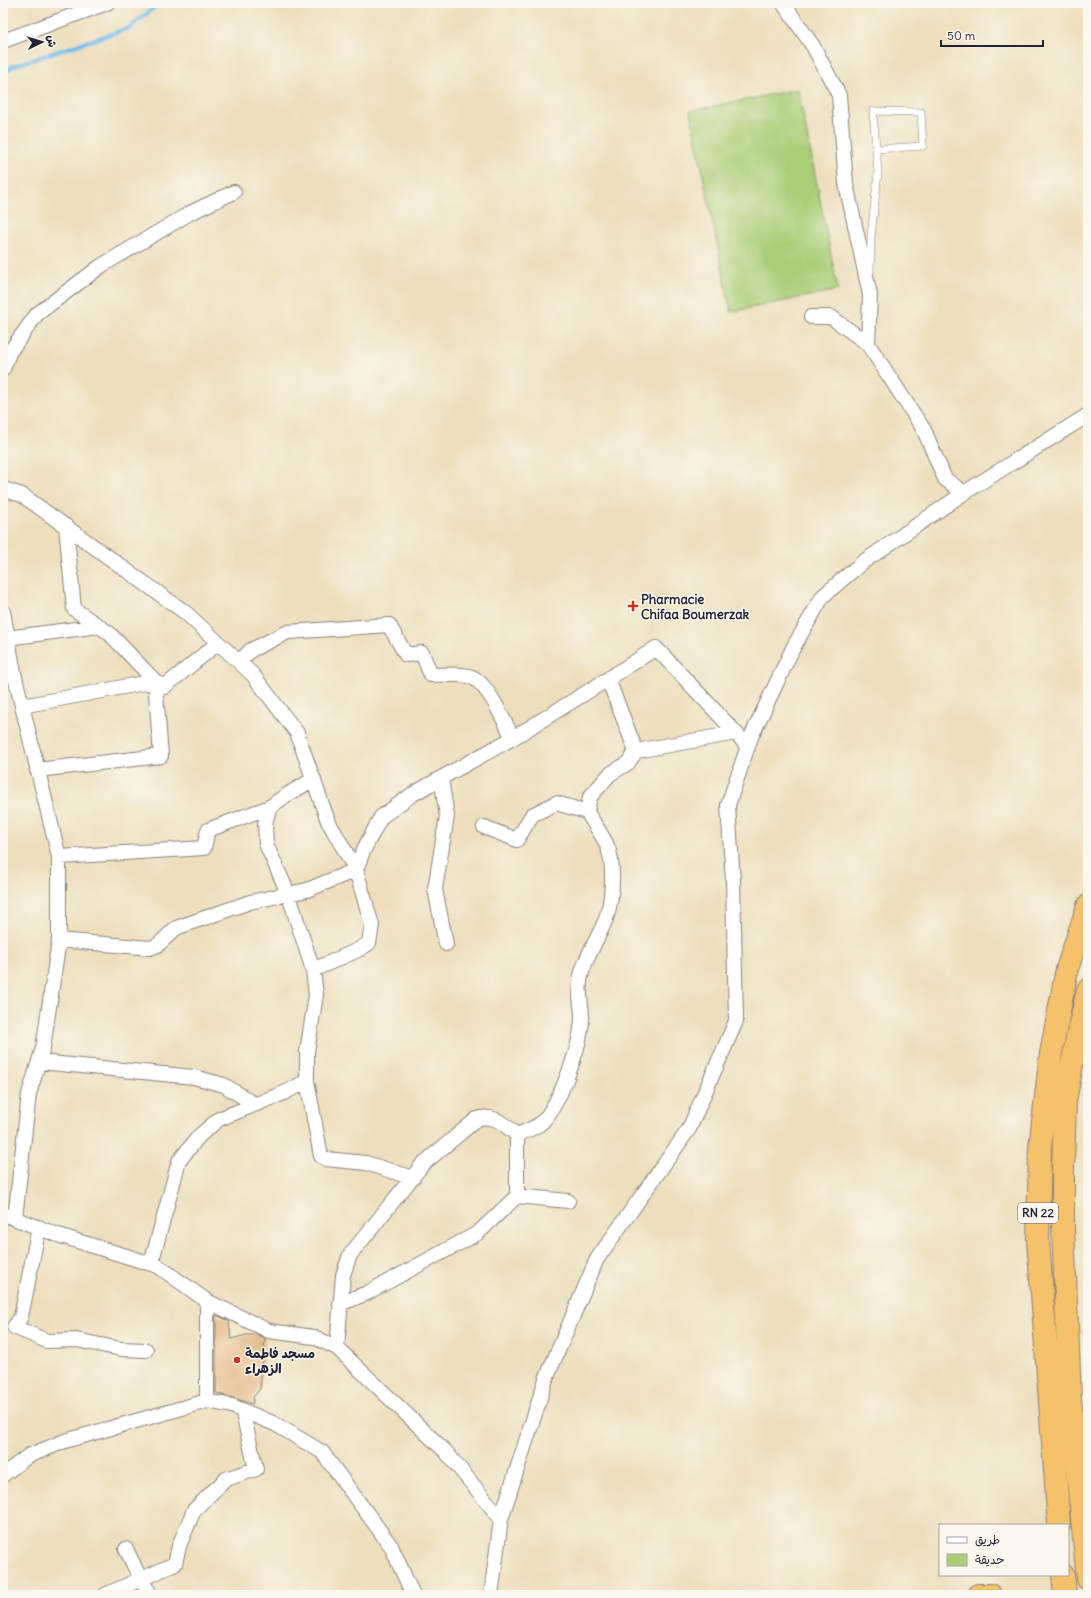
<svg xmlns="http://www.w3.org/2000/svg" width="1091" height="1598" viewBox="0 0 1091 1598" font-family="Delius,'Playpen Sans Arabic',sans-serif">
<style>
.green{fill:#aace78;stroke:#66785a}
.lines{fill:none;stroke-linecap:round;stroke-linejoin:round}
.stream{stroke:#71bdeb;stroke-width:4}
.building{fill:#e2b581}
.service-casing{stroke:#88807c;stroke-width:8}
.minor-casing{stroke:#88807c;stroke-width:16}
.trunk-casing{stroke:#88807c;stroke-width:24}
.service{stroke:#fff;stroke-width:7}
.minor{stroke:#fff;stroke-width:14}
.trunk{stroke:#f5c16b;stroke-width:22}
.poi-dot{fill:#c8321e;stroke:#fbf7ec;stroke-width:1.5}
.labels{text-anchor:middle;stroke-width:3;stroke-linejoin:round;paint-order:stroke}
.shield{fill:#fbf7ec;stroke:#636270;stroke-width:1}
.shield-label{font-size:12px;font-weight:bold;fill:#22223b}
.poi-label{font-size:13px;font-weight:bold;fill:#22223b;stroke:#fbf7ec;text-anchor:start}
</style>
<rect width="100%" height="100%" fill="#fbf7ec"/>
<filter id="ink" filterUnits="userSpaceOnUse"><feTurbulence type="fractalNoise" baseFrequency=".025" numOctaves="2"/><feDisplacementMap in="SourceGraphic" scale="8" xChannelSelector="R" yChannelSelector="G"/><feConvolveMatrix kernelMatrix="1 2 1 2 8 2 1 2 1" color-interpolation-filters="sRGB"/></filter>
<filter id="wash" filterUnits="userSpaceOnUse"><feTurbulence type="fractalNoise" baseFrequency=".012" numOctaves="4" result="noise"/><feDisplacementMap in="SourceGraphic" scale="16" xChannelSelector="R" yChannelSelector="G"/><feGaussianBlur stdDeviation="0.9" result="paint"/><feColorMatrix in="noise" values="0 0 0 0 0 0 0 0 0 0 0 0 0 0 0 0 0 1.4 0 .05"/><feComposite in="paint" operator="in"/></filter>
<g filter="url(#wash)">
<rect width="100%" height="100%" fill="#eddfbd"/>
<path class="green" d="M 798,89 L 838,290 L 731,312 L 690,111 Z"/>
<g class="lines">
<path class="stream" d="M 3,75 L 13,66 L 129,28 L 160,3"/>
</g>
<g id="blocks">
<path class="building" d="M 216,1315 L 229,1321 L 231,1339 L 246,1335 L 258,1335 L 265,1338 L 260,1389 L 253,1397 L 253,1404 L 216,1393 Z"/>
</g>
</g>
<g filter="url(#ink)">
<use href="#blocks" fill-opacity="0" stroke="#88807c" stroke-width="1"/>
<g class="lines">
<g class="service-casing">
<path id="service" d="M 870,272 L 871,237 L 878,173 L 873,111 L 921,112 L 923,146 L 876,149
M 1079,1412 L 1088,1427"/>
</g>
<g class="minor-casing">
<path id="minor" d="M 783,3 L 813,46 L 839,95 L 846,184 L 870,295 L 868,344
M 3,41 L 107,3
M 811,317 L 831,317 L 868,344 L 924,430 L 945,479 L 964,493
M 3,369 L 9,353 L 37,314 L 101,266 L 190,213 L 234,192
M 3,489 L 22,495 L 186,613 L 253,675 L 297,733 L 328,821 L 356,870 L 372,925 L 369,943 L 358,950 L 313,970
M 66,526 L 74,609 L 109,633 L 155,681 L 164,687 L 218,643
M 3,611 L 14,673 L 59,857 L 59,940 L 43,1048 L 29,1094 L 15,1218
M 7,638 L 99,626
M 239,662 L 251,650 L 288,632 L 389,625 L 406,655 L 422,653 L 431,675 C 441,675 465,673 474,678 C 491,689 503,720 513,738 L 608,679
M 22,706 L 155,681 L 161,756 L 37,770
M 736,733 L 636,751 L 608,679 L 656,648 L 736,733 L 748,747
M 484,827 L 517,840 L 532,815 L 556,803 L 587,812
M 59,857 L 204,848 L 208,830 L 270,807
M 59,940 L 150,948 L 158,945 L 176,928 L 250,902 L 307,890 L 356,870 L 363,851 L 381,817 L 413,794 L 441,778
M 446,944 L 435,889 L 447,816 L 441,778 L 513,738
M 40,1062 L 194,1077 L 224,1085 L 254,1104
M 307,1081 L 321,1156 L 326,1159 L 366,1163 L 413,1178
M 568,1201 L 517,1196 L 517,1135 C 525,1131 534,1129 541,1123 C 560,1105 582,1043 582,1017 C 582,1006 578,993 580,981 C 582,965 595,943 602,928 C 613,907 616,864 606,843 C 600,832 593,822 587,812 L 590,797 L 610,774 L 628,763 L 636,751
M 3,1214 L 58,1235 L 158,1266 L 207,1301 L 269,1331 L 314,1337 L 337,1348 L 446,1452 L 501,1519
M 39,1227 L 21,1317 L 14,1327 L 47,1341 L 76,1340 L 121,1349 L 146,1350
M 151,1264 L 179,1161 L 199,1136 L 219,1119 L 284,1093 L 307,1081 L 307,1052 L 316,995 L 313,970 L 288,893 L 266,844 L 265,823 L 270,807 L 285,796 L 314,779
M 207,1301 L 207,1401
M 340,1304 L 367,1293 L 478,1233 L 517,1196
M 337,1348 L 343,1275 L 350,1255 L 423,1164 L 477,1119 C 493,1113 505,1125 517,1135
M 3,1475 L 28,1456 L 65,1441 L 207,1401 L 232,1406 L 275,1424 L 322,1452 L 391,1546 L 413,1595
M 126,1549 L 141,1580 L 151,1595
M 105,1595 L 175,1564 L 179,1546 L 194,1510 L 226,1479 L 256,1469 L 242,1410
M 491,1595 L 501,1519 L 546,1379 L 597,1259 L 689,1129 L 736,1021 L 733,881 L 728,805 L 751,737 L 793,648 L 823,596 L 863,562 L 964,493 L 1088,415"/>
</g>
<g class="trunk-casing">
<path id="trunk" d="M 1088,990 L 1079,1028 L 1065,1101 L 1063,1169 L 1063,1227 L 1070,1398 L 1088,1579
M 1059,1525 L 1038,1239 L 1040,1148 L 1051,1053 L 1067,969 L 1088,906
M 1063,1575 L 1065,1595
M 978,1595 L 990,1595"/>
</g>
<use href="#service" class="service"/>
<use href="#minor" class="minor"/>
<use href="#trunk" class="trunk"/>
</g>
</g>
<g class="poi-dot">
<path d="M631 600h4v4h4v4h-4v4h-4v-4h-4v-4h4z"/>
<circle cx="237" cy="1360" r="4"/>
</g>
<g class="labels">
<rect class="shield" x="1018" y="1203" width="40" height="20" rx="3"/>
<g class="shield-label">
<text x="1038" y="1217">RN 22</text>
</g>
<g class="poi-label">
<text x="641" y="604">Pharmacie<tspan x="641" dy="15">Chifaa Boumerzak</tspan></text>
<text x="245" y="1358">مسجد فاطمة<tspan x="245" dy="15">الزهراء</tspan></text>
</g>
</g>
<rect width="1091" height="1598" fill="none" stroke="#fbf7ec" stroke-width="16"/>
<rect x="939" y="1524" width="130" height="52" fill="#fbf7ec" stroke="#a4a2a5"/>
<rect x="947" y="1537" width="20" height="6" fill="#ffffff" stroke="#a4a2a5"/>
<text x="975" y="1544" font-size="12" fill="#22223b">طريق</text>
<rect x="947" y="1554" width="20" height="12" fill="#aace78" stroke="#a4a2a5"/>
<text x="975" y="1564" font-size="12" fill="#22223b">حديقة</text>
<g transform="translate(42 42) rotate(85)" stroke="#fbf7ec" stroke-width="3" paint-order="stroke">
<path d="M0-3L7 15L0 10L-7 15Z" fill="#22223b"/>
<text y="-6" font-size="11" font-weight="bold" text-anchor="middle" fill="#22223b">ش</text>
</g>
<path d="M941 40v6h102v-6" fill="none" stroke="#22223b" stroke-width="2"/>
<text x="947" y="40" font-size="12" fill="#22223b" stroke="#fbf7ec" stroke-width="3" paint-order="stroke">50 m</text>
</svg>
